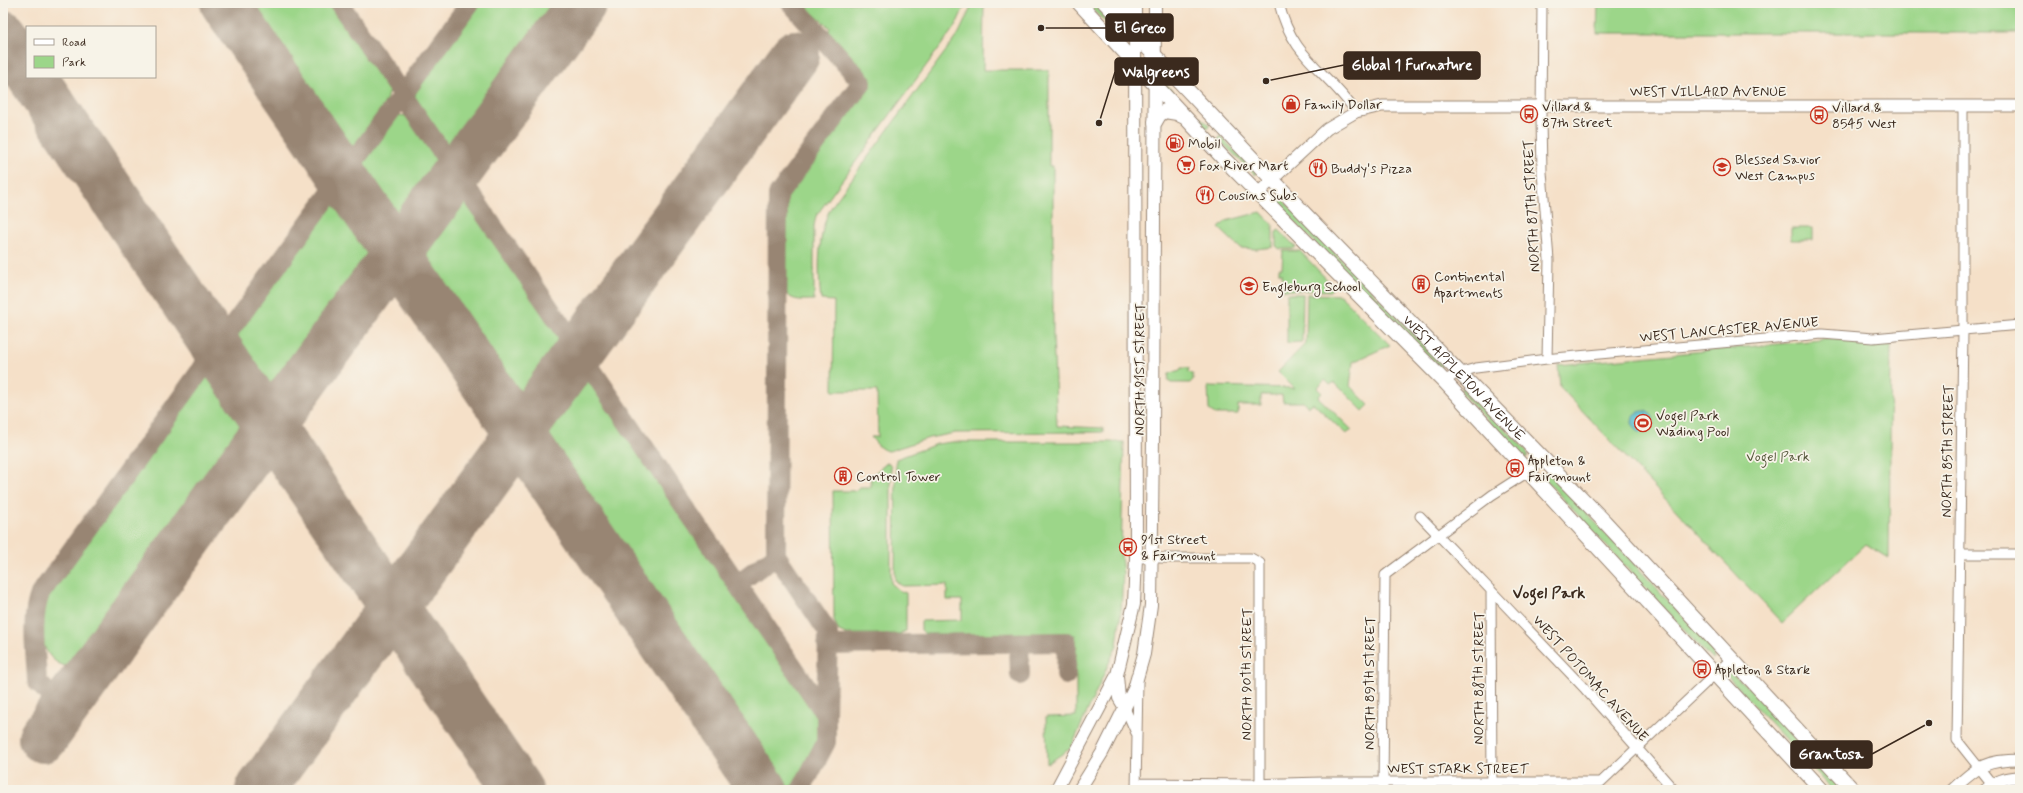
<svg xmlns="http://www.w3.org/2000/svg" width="2023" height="793" viewBox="0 0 2023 793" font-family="Mynerve,sans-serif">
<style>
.green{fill:#9cd689;stroke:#6c8054}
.water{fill:#51bbcd;stroke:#467276}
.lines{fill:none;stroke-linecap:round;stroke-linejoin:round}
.taxiway{stroke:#988573;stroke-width:20}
.runway{stroke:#988573;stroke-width:50}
.minor-casing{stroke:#988573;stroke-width:11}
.tertiary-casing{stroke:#988573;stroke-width:13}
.secondary-casing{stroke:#988573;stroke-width:14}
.primary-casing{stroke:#988573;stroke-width:16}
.minor{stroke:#fff;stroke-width:9}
.tertiary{stroke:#fff;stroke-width:11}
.secondary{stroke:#fff;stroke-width:12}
.primary{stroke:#fff;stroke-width:14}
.labels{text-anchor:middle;stroke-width:3.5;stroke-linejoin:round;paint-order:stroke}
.street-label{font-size:14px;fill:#3b2a1e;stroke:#f7f3e8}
.poi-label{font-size:14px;fill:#3b2a1e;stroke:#f7f3e8;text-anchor:start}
.park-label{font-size:14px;fill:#535539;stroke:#f7f3e8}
.quarter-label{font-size:16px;font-weight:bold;fill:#3b2a1e;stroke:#f7f3e8}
.leader{fill:none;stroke:#3b2a1e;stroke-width:1.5}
.callout-dot{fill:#3b2a1e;stroke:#f7f3e8;stroke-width:1.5}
.callout{fill:#3b2a1e;stroke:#3b2a1e;stroke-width:1.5}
.callout-label{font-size:15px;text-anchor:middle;font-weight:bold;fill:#fff}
</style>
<rect width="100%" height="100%" fill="#f7f3e8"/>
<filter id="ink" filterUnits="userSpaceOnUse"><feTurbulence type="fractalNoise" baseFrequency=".025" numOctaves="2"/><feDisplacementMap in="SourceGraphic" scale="8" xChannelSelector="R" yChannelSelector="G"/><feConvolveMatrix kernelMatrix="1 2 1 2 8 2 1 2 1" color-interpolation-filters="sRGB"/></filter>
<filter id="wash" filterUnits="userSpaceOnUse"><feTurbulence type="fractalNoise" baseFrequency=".012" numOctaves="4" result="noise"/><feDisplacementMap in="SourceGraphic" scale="16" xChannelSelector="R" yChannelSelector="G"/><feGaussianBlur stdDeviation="0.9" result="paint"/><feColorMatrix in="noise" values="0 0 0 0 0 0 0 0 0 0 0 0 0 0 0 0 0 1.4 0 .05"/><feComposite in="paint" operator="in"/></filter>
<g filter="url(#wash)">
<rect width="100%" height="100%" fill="#f5e0c8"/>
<path class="green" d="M 241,3 L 331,3 L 384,81 L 389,91 C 383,111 368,133 353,147 L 344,148 L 335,140 Z
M 478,3 L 566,3 L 462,144 L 458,148 L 448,148 L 417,104 L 415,96 L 418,85 Z
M 801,3 L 966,3 L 956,25 L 816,216 L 814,226 L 814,300 C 802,300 791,302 785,291 L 784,216 L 786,199 L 795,182 L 870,79 L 828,32 L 830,28 Z
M 973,3 L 984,3 L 983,70 L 1049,70 L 1049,166 L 1053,166 L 1053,335 L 1057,426 L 1103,428 L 1103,432 L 955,433 L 929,438 L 889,451 C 880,450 877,444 871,437 L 878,437 L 877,391 L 833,391 L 834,301 L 821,300 C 818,274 817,229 832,206 L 959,33 Z
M 1085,3 C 1099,3 1117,27 1126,38 L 1124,39 Z
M 1598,3 L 2020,3 L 2020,33 L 1597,33 Z
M 1166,85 L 1196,115 L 1210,125 L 1205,129 L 1164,88 Z
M 398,115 L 407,116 L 437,156 L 438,165 L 436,179 L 408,217 L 399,223 L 389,218 L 360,177 L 362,162 L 392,119 Z
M 1220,136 L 1257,172 L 1255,175 L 1218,139 Z
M 1280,197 L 1444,365 L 1440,368 L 1280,208 L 1277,200 Z
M 342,198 L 374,243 L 377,250 L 374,263 L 280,392 L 276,396 L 266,396 L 260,392 L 235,355 L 232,348 L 235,335 L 323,213 L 334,199 Z
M 457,199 L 464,199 L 469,205 L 557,333 C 559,339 562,344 561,351 C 558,363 534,393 524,401 L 514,399 L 510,395 L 420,263 C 414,242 438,219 451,202 Z
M 1261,212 L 1273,225 L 1273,247 L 1256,249 L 1240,248 L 1219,228 L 1226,221 Z
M 1791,228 L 1813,228 L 1813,240 L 1791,240 Z
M 1279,230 L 1296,247 L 1293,249 L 1280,249 L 1276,246 L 1276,232 Z
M 1283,251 L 1300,251 L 1334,287 L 1330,291 L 1283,290 L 1282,273 L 1279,273 L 1279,268 L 1282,268 Z
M 1287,294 L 1303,294 L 1302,342 L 1287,343 Z
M 1307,294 L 1340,295 L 1390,345 L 1353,362 L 1350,386 L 1369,405 L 1363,411 L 1334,382 L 1330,385 L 1325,380 L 1317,388 L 1322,393 L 1318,397 L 1352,430 L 1346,434 L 1313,403 L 1308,407 L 1304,402 L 1283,402 L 1282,395 L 1261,395 L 1261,405 L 1238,405 L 1238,414 L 1215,414 L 1209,410 L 1208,386 L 1294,388 L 1278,372 L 1306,343 Z
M 1830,339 L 1891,343 L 1889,558 L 1866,544 L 1782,623 L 1560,387 L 1558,365 Z
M 1181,368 L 1189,368 L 1188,372 L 1193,374 L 1193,380 L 1190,383 L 1171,383 L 1168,381 L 1169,374 L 1180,370 Z
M 215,373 L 245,415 L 249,427 L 248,434 L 84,660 C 78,665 73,668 65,666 C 34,657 39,612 49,590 L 201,381 L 205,375 Z
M 579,377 L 587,379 L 595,388 L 814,708 C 817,717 821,726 819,736 C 817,747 797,789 785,789 C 778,789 775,782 771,777 L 544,444 C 533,421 561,398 574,380 Z
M 1465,387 L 1526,450 L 1528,457 L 1524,459 L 1463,395 L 1461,389 Z
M 951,442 L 1124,442 L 1121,557 L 1123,573 L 1121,611 L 1117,645 L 1071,748 L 1047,764 L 1046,717 L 1076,716 L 1076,675 L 1074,675 L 1073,650 L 1076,649 L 1075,635 L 925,634 L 921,630 L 921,621 L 962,620 L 962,600 L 947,600 L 947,585 L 902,586 L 895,580 L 896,459 L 937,444 Z
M 888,462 L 891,466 L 891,583 L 900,591 L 906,593 L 906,631 L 899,634 L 846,634 L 839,631 L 834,620 L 833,491 L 855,491 L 859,487 L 871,487 L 871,476 Z
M 1545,473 L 1556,480 L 1703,638 L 1711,648 L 1714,659 L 1712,660 L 1698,645 L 1542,476 Z
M 1731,674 L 1743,682 L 1843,790 L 1832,790 L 1728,677 Z"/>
<path class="water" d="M1632 422a11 11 0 1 1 22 0a11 11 0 1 1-22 0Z"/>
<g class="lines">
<path class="taxiway" d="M 339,3 L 579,351 L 826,715 L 826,742 L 801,790
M 791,3 L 862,82 L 778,195 L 776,555 L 828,632 L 826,715
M 519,434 L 579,351
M 737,584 L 776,555
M 1019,643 L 1020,675
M 827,645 L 1067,642 L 1066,675
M 68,704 L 47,692 L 37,681 C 36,653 30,620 40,594 L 216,349 L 470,3"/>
<path class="runway" d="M 225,3 L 763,790
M 3,35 L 27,70
M 32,77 L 518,790
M 43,738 L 269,427 L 582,3
M 260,790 L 795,55"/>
</g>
</g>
<g filter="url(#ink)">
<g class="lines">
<g class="minor-casing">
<path id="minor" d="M 1279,3 C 1292,59 1327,70 1356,112
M 1542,3 L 1541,119 L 1542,172 L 1549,260 L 1547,359
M 1963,107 L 1963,331 L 1957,740 L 1992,784
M 1444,381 L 1458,373 L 1476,368 L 1555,358 L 1822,334 L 1873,338 L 2020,325
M 1420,516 L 1585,689 L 1674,790
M 1960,554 L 2020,554
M 1136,558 L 1251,558 L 1260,563 L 1260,790
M 1491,590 L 1492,790
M 1125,708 L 1136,733
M 1136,783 L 1251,784 L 1323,782 L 1601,782 L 1731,659
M 1136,790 L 1138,682
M 1383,790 L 1385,575 L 1492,495 L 1528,472 L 1544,459"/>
</g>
<g class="tertiary-casing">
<path id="tertiary" d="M 1258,193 L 1327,129 L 1356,112 L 1382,106 L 2020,106
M 1952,790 C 1978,767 1984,760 2020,760
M 1985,790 C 1995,781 2006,777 2020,777"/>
</g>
<g class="secondary-casing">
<path id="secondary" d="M 1117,676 L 1119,698 L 1125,708
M 1056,790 L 1117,675 L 1134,604 L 1136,558 L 1135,3
M 1079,790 L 1102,753 L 1134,689 L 1144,654 L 1151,605 L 1153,438 L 1155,3"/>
</g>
<g class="primary-casing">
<g id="primary">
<path d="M 1079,3 L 1223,158 L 1444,381 L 1822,790"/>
<path id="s1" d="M 1105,3 L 1305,214 L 1604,521 L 1853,790"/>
<path d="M 1113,12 L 1129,12 L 1135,3"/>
<path d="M 1155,122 L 1159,115 L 1165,111 L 1177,113 L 1182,116"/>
</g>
</g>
<use href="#minor" class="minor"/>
<use href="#tertiary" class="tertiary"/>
<use href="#secondary" class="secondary"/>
<use href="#primary" class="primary"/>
</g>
</g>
<defs>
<g id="shop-ring" transform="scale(0.9)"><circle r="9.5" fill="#f7f3e8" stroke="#c8321e" stroke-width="1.5"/><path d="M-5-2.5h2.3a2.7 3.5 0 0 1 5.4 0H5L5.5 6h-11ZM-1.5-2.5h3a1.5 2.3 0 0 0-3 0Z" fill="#c8321e"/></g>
<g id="bus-ring" transform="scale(0.9)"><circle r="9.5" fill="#f7f3e8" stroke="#c8321e" stroke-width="1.5"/><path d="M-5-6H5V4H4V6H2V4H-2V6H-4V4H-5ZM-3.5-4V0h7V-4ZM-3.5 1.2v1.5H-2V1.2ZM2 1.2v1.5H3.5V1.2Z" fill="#c8321e"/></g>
<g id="fuel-ring" transform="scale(0.9)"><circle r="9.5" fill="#f7f3e8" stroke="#c8321e" stroke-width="1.5"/><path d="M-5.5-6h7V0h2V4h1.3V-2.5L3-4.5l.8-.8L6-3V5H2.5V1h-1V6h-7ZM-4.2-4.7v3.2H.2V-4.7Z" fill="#c8321e"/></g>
<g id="supermarket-ring" transform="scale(0.9)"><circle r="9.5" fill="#f7f3e8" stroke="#c8321e" stroke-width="1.5"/><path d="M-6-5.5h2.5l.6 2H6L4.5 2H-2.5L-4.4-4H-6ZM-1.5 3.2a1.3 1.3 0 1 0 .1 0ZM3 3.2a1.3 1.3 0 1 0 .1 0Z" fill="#c8321e"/></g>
<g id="school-ring" transform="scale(0.9)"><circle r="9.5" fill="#f7f3e8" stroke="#c8321e" stroke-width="1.5"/><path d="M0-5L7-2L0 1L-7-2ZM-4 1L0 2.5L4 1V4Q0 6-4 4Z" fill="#c8321e"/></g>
<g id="restaurant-ring" transform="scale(0.9)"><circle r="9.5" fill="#f7f3e8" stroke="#c8321e" stroke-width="1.5"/><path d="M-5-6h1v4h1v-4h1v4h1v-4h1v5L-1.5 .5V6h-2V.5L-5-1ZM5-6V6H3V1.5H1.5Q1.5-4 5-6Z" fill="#c8321e"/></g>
<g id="building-ring" transform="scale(0.9)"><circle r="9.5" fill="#f7f3e8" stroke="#c8321e" stroke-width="1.5"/><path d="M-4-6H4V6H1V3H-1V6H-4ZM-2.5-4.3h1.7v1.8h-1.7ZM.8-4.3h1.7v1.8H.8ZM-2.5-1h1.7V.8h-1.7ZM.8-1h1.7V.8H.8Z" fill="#c8321e"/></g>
<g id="stadium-ring" transform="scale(0.9)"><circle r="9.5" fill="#f7f3e8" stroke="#c8321e" stroke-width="1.5"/><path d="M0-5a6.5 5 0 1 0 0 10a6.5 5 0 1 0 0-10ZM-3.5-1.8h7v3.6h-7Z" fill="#c8321e"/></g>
</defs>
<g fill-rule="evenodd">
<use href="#shop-ring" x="1291" y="104"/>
<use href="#bus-ring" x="1529" y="114"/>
<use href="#bus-ring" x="1819" y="115"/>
<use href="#fuel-ring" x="1175" y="143"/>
<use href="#supermarket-ring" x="1186" y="165"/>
<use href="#school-ring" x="1722" y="167"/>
<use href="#restaurant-ring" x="1318" y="168"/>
<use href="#restaurant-ring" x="1205" y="195"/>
<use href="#building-ring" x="1421" y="284"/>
<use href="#school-ring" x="1249" y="286"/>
<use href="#stadium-ring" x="1643" y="423"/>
<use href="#bus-ring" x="1515" y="468"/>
<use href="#building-ring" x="843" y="476"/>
<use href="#bus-ring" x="1128" y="547"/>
<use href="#bus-ring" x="1702" y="669"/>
</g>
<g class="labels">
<g class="street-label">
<text x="1708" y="96">WEST VILLARD AVENUE</text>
<text transform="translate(1531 206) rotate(-93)" y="5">NORTH 87TH STREET</text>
<text transform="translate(1729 329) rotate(-5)" y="5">WEST LANCASTER AVENUE</text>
<text transform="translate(1139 369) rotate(-90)" y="5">NORTH 91ST STREET</text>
<text dy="5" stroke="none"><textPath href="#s1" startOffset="519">WEST APPLETON AVENUE</textPath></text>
<text transform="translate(1947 451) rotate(-89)" y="5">NORTH 85TH STREET</text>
<text transform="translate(1246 674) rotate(-90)" y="5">NORTH 90TH STREET</text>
<text transform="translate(1478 678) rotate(-90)" y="5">NORTH 88TH STREET</text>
<text transform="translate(1591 678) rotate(48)" y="5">WEST POTOMAC AVENUE</text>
<text transform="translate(1369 683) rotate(-90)" y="5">NORTH 89TH STREET</text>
<text x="1458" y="773">WEST STARK STREET</text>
</g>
<g class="poi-label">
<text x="1304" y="109">Family Dollar</text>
<text x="1542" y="111">Villard &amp;<tspan x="1542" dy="16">87th Street</tspan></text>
<text x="1832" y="112">Villard &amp;<tspan x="1832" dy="16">8545 West</tspan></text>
<text x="1188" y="148">Mobil</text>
<text x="1735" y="164">Blessed Savior<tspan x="1735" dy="16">West Campus</tspan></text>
<text x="1199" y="170">Fox River Mart</text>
<text x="1331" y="173">Buddy's Pizza</text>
<text x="1218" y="200">Cousins Subs</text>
<text x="1434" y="281">Continental<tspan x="1434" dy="16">Apartments</tspan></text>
<text x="1262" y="291">Engleburg School</text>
<text x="1656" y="420">Vogel Park<tspan x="1656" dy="16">Wading Pool</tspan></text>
<text x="1528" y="465">Appleton &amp;<tspan x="1528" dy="16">Fairmount</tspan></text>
<text x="856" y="481">Control Tower</text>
<text x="1141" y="544">91st Street<tspan x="1141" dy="16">&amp; Fairmount</tspan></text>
<text x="1715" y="674">Appleton &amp; Stark</text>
</g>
<g class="park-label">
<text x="1778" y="461">Vogel Park</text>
</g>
<g class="quarter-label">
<text x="1549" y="598">Vogel Park</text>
</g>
</g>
<path class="leader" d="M1041 28L1106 28M1266 81L1344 65M1099 123L1115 72M1929 723L1872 754"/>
<g class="callout-dot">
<circle cx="1041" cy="28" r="4"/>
<circle cx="1266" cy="81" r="4"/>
<circle cx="1099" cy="123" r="4"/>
<circle cx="1929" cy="723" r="4"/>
</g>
<g class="callout">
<rect x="1106" y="14" width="67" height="27" rx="4"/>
<rect x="1344" y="52" width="136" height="27" rx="4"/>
<rect x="1115" y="58" width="83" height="27" rx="4"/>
<rect x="1791" y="741" width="81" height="27" rx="4"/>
</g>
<g class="callout-label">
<text x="1140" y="33">El Greco</text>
<text x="1412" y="70">Global 1 Furnature</text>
<text x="1156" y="77">Walgreens</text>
<text x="1831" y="759">Grantosa</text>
</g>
<rect width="2023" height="793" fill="none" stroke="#f7f3e8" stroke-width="16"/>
<rect x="26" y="26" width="130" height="52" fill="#f7f3e8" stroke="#aca397"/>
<rect x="34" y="39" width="20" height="6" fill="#ffffff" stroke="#aca397"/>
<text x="62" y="46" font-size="12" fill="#3b2a1e">Road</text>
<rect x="34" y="56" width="20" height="12" fill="#9cd689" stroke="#aca397"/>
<text x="62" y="66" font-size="12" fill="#3b2a1e">Park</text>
</svg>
